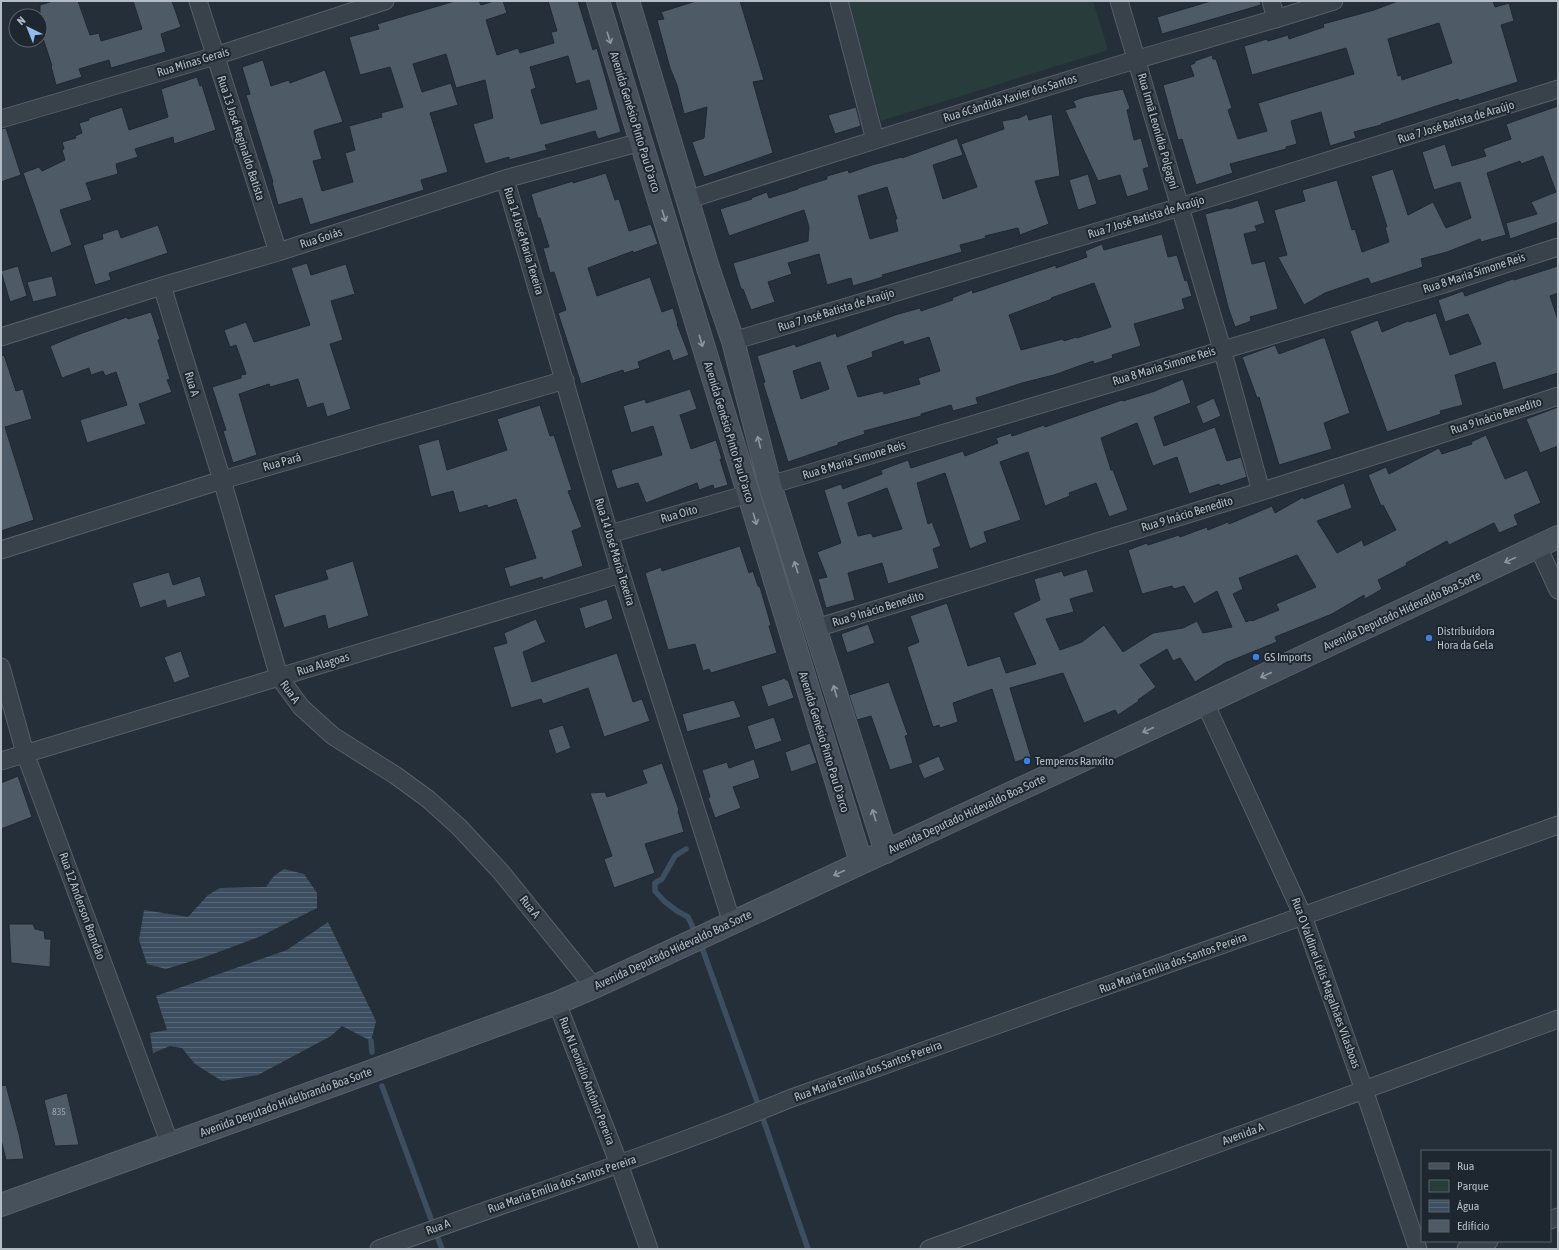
<svg xmlns="http://www.w3.org/2000/svg" width="1559" height="1250" viewBox="0 0 1559 1250" font-family="'Asap Condensed',sans-serif">
<style>
.green{fill:#283c3b}
.water{fill:url(#water-rules)}
.lines{fill:none;stroke-linecap:round;stroke-linejoin:round}
.stream{stroke:#3d4e61;stroke-width:5.5}
.building{fill:#4e5a65;stroke:#202831;fill-rule:evenodd}
.street-casing{stroke:#575f68;stroke-width:19}
.secondary-casing{stroke:#575f68;stroke-width:24}
.street{stroke:#39414a;stroke-width:17}
.secondary{stroke:#47515c;stroke-width:22}
.oneway{stroke:#8e97a0}
.shop-dot{fill:#3f7fe0;stroke:#1e262f;stroke-width:1.5}
.labels{text-anchor:middle;stroke-width:4;stroke-linejoin:round;paint-order:stroke}
.number-label{font-size:10px;fill:#9aa4ad}
.street-label{font-size:12px;fill:#b4bcc5;stroke:#1e262f}
.poi-label{font-size:12px;fill:#b4bcc5;stroke:#1e262f;text-anchor:start}
</style>
<defs>
<pattern id="water-rules" width="6" height="5" patternUnits="userSpaceOnUse"><rect width="6" height="5" fill="#3d4e61"/><path d="M0 2.5h6" fill="none" stroke="#576676"/></pattern>
</defs>
<rect width="100%" height="100%" fill="#252f39"/>
<path class="green" d="M 844,1 L 1093,1 L 1108,50 L 881,121 Z"/>
<path class="water" d="M 284,869 L 304,874 L 317,893 L 317,908 L 261,936 L 205,957 L 166,969 L 147,964 L 139,940 L 144,910 L 188,917 L 208,895 L 220,888 L 266,887 L 274,876 Z
M 328,922 L 376,1021 L 371,1041 L 342,1026 L 331,1036 L 258,1075 L 222,1081 L 195,1064 L 182,1048 L 170,1046 L 153,1053 L 150,1033 L 167,1030 L 156,996 L 287,950 Z"/>
<g class="lines">
<path class="stream" d="M 686,849 L 675,856 L 662,879 L 655,883 L 655,891 L 664,901 L 677,911 L 688,917 L 696,934
M 700,942 L 752,1087 L 808,1249
M 371,1041 L 372,1052
M 382,1086 L 442,1249"/>
</g>
<path class="building" d="M 53,1 L 78,1 L 90,35 L 99,33 L 101,41 L 142,29 L 133,1 L 172,1 L 181,27 L 161,34 L 166,52 L 111,68 L 109,60 L 79,69 L 82,77 L 56,85 L 51,66 L 52,66 L 40,29 L 40,5 Z
M 455,1 L 479,1 L 481,5 L 494,1 L 503,1 L 507,13 L 486,20 L 497,55 L 518,48 L 520,53 L 554,43 L 551,32 L 557,31 L 548,1 L 578,1 L 593,50 L 597,48 L 621,132 L 598,139 L 595,131 L 545,145 L 547,150 L 509,160 L 509,157 L 485,164 L 473,124 L 493,118 L 485,80 L 456,88 L 446,54 L 413,64 L 422,92 L 451,83 L 458,105 L 430,113 L 448,172 L 421,180 L 424,190 L 310,225 L 302,198 L 278,205 L 272,182 L 273,182 L 246,95 L 250,94 L 242,67 L 263,60 L 271,86 L 289,80 L 290,83 L 325,70 L 343,122 L 315,130 L 314,132 L 322,159 L 313,161 L 322,191 L 353,182 L 345,153 L 355,150 L 349,126 L 382,117 L 381,113 L 403,107 L 390,67 L 360,75 L 349,37 L 379,29 L 377,24 ZM 568,56 L 576,84 L 589,80 L 597,109 L 541,124 L 531,90 L 536,88 L 530,67 Z
M 696,1 L 740,1 L 764,80 L 753,82 L 773,153 L 704,177 L 692,142 L 704,138 L 707,107 L 684,114 L 677,85 L 670,68 L 657,20 L 664,19 L 661,12 Z
M 1211,1 L 1260,1 L 1261,5 L 1162,34 L 1157,17 Z
M 1398,1 L 1493,1 L 1495,7 L 1509,3 L 1514,21 L 1501,25 L 1518,82 L 1459,101 L 1458,99 L 1381,124 L 1381,125 L 1354,132 L 1356,138 L 1330,146 L 1321,112 L 1291,121 L 1297,144 L 1286,147 L 1286,149 L 1230,164 L 1233,173 L 1196,185 L 1182,139 L 1178,140 L 1163,85 L 1194,76 L 1190,65 L 1195,63 L 1195,61 L 1212,55 L 1213,59 L 1216,59 L 1232,108 L 1228,110 L 1238,139 L 1267,131 L 1258,103 L 1354,74 L 1346,48 L 1252,75 L 1244,46 L 1267,39 L 1268,41 L 1288,35 L 1289,39 L 1324,27 L 1323,24 L 1374,10 ZM 1439,23 L 1452,63 L 1402,80 L 1401,75 L 1398,76 L 1388,39 Z
M 197,77 L 200,86 L 202,85 L 216,130 L 174,144 L 173,137 L 135,149 L 138,157 L 116,164 L 118,174 L 86,183 L 92,200 L 60,210 L 72,245 L 51,253 L 23,173 L 39,167 L 42,171 L 65,160 L 62,150 L 64,149 L 62,142 L 76,138 L 75,136 L 82,133 L 79,123 L 89,120 L 89,118 L 122,107 L 129,130 L 168,117 L 161,89 Z
M 1123,89 L 1130,108 L 1127,110 L 1134,140 L 1141,138 L 1149,167 L 1143,169 L 1149,190 L 1127,197 L 1120,175 L 1098,181 L 1065,110 L 1076,107 L 1073,101 L 1084,97 Z
M 1558,106 L 1558,222 L 1510,239 L 1506,223 L 1537,214 L 1531,202 L 1556,192 L 1543,156 L 1521,164 L 1520,161 L 1487,173 L 1506,235 L 1481,242 L 1480,239 L 1447,252 L 1421,259 L 1423,267 L 1371,284 L 1368,278 L 1325,293 L 1304,305 L 1278,257 L 1287,255 L 1274,210 L 1305,201 L 1302,190 L 1337,180 L 1352,230 L 1355,229 L 1362,252 L 1389,242 L 1385,227 L 1387,227 L 1371,176 L 1393,169 L 1408,215 L 1433,202 L 1446,228 L 1471,218 L 1460,182 L 1434,190 L 1422,152 L 1445,144 L 1452,166 L 1486,156 L 1483,149 L 1511,139 L 1506,124 Z
M 856,107 L 861,126 L 835,134 L 828,115 Z
M 1027,114 L 1029,120 L 1052,114 L 1060,176 L 1035,181 L 1049,224 L 1020,235 L 1018,228 L 985,236 L 986,238 L 960,245 L 962,252 L 882,275 L 883,277 L 853,286 L 851,278 L 827,285 L 819,254 L 788,263 L 792,274 L 768,282 L 775,302 L 751,310 L 743,289 L 741,289 L 733,263 L 808,241 L 809,227 L 804,210 L 729,236 L 720,209 L 752,199 L 751,198 L 767,192 L 769,198 L 798,189 L 798,188 L 827,179 L 827,176 L 848,170 L 849,173 L 872,165 L 902,157 L 902,158 L 957,138 L 963,155 L 933,165 L 943,199 L 977,187 L 961,144 L 1004,129 L 1002,121 L 1019,118 ZM 887,187 L 897,219 L 895,219 L 898,231 L 870,239 L 858,196 Z
M 6,128 L 21,175 L 1,182 L 1,129 Z
M 606,173 L 615,200 L 619,199 L 629,231 L 651,224 L 658,244 L 633,253 L 633,251 L 588,268 L 597,296 L 650,277 L 662,312 L 673,308 L 678,324 L 677,324 L 689,355 L 673,361 L 669,350 L 638,362 L 640,368 L 624,373 L 623,370 L 581,384 L 558,313 L 566,310 L 554,272 L 550,273 L 543,248 L 549,247 L 540,218 L 538,218 L 531,194 L 573,181 L 573,183 Z
M 1088,174 L 1097,204 L 1078,210 L 1069,180 Z
M 1258,200 L 1265,223 L 1255,226 L 1257,231 L 1244,234 L 1252,264 L 1265,261 L 1278,309 L 1250,317 L 1251,321 L 1235,327 L 1228,307 L 1205,214 L 1228,208 L 1229,209 Z
M 158,225 L 168,253 L 109,273 L 111,280 L 95,285 L 83,245 L 103,239 L 102,234 L 118,229 L 121,238 Z
M 1162,234 L 1168,257 L 1177,255 L 1185,281 L 1187,280 L 1192,296 L 1182,299 L 1185,309 L 1134,324 L 1141,346 L 1112,355 L 1113,358 L 1094,364 L 1093,361 L 1054,375 L 1022,383 L 976,398 L 978,404 L 953,411 L 951,405 L 921,414 L 921,416 L 864,431 L 865,434 L 838,443 L 838,445 L 788,462 L 763,383 L 765,382 L 757,356 L 795,344 L 796,347 L 836,333 L 837,337 L 895,315 L 920,308 L 921,311 L 953,300 L 952,298 L 972,290 L 973,293 L 1056,265 L 1056,268 L 1087,257 L 1085,251 L 1102,244 L 1104,250 ZM 1094,283 L 1111,327 L 1077,338 L 1076,337 L 1064,341 L 1063,339 L 1021,350 L 1009,315 L 1052,299 L 1051,298 ZM 929,337 L 940,371 L 918,378 L 920,384 L 884,394 L 883,391 L 858,397 L 847,366 L 873,357 L 872,352 L 903,341 L 904,345 ZM 820,362 L 829,389 L 801,399 L 793,371 Z
M 307,263 L 311,275 L 346,264 L 355,294 L 331,301 L 343,340 L 330,344 L 351,409 L 327,417 L 323,403 L 307,408 L 298,379 L 270,387 L 269,384 L 239,394 L 257,455 L 233,463 L 223,431 L 226,430 L 212,387 L 241,378 L 241,375 L 246,374 L 236,345 L 230,347 L 224,330 L 246,322 L 254,342 L 310,325 L 291,268 Z
M 18,266 L 27,296 L 10,302 L 1,271 Z
M 1558,266 L 1558,293 L 1550,296 L 1558,320 L 1558,373 L 1503,390 L 1495,362 L 1455,375 L 1463,405 L 1440,411 L 1441,414 L 1387,432 L 1350,331 L 1378,320 L 1382,332 L 1408,321 L 1409,322 L 1436,313 L 1450,355 L 1481,344 L 1468,314 L 1445,322 L 1438,300 L 1463,291 L 1465,296 L 1513,279 L 1514,280 Z
M 52,276 L 57,296 L 33,302 L 27,282 Z
M 151,312 L 160,339 L 158,340 L 170,379 L 167,380 L 172,392 L 139,404 L 146,424 L 87,443 L 80,420 L 127,405 L 116,372 L 105,376 L 103,371 L 91,375 L 89,368 L 62,378 L 50,346 L 77,335 L 127,317 L 128,319 Z
M 1322,338 L 1325,338 L 1350,413 L 1324,423 L 1332,449 L 1279,465 L 1259,397 L 1257,398 L 1242,357 L 1275,345 L 1279,354 Z
M 4,355 L 16,391 L 23,389 L 32,419 L 5,427 L 34,520 L 1,531 L 1,356 Z
M 1183,379 L 1191,403 L 1154,417 L 1164,446 L 1215,427 L 1227,461 L 1241,457 L 1247,477 L 1220,486 L 1219,484 L 1189,494 L 1177,457 L 1153,466 L 1137,423 L 1101,438 L 1111,470 L 1113,470 L 1128,510 L 1109,517 L 1096,483 L 1069,493 L 1070,496 L 1045,506 L 1028,452 L 1000,462 L 1021,520 L 984,532 L 987,542 L 970,549 L 945,473 L 917,483 L 928,524 L 932,522 L 941,546 L 933,549 L 939,568 L 888,584 L 882,563 L 848,573 L 855,600 L 826,608 L 818,579 L 827,577 L 817,552 L 841,543 L 824,490 L 841,484 L 843,489 L 882,474 L 881,470 L 908,460 L 911,468 L 963,451 L 965,456 L 998,443 L 996,438 L 1011,433 L 1012,436 L 1044,425 L 1045,427 L 1122,400 L 1123,401 L 1155,391 ZM 887,488 L 902,529 L 873,537 L 871,533 L 858,536 L 848,503 Z
M 690,389 L 697,409 L 680,415 L 691,449 L 716,440 L 722,459 L 720,459 L 728,485 L 714,489 L 713,485 L 699,490 L 697,483 L 646,503 L 638,483 L 617,489 L 611,470 L 662,455 L 653,426 L 631,433 L 623,406 L 645,399 L 646,403 Z
M 1214,398 L 1221,416 L 1203,424 L 1196,406 Z
M 540,405 L 550,436 L 554,435 L 572,490 L 568,491 L 582,527 L 572,531 L 583,566 L 543,580 L 542,577 L 510,587 L 504,568 L 536,558 L 516,499 L 488,508 L 487,505 L 459,513 L 453,491 L 431,497 L 418,445 L 439,439 L 447,470 L 507,450 L 497,419 Z
M 1558,407 L 1558,446 L 1540,453 L 1526,419 Z
M 1486,435 L 1505,479 L 1527,470 L 1541,503 L 1514,515 L 1518,525 L 1499,533 L 1494,523 L 1449,545 L 1447,541 L 1406,563 L 1407,565 L 1378,580 L 1382,589 L 1365,599 L 1364,595 L 1332,614 L 1275,637 L 1277,642 L 1225,663 L 1195,682 L 1180,658 L 1173,661 L 1167,649 L 1140,665 L 1156,687 L 1138,700 L 1139,701 L 1118,715 L 1115,710 L 1084,723 L 1063,673 L 1010,688 L 1031,757 L 1015,762 L 992,689 L 953,703 L 958,722 L 940,728 L 939,725 L 933,727 L 907,647 L 919,642 L 910,616 L 947,603 L 968,666 L 1000,656 L 1006,673 L 1036,664 L 1013,613 L 1040,600 L 1034,579 L 1062,571 L 1064,576 L 1087,569 L 1094,592 L 1070,599 L 1074,612 L 1046,619 L 1060,650 L 1082,642 L 1104,625 L 1123,652 L 1153,633 L 1183,628 L 1197,621 L 1203,633 L 1232,627 L 1217,591 L 1194,604 L 1184,586 L 1174,589 L 1172,586 L 1142,594 L 1128,550 L 1147,543 L 1148,545 L 1179,535 L 1180,537 L 1207,527 L 1208,530 L 1228,522 L 1229,524 L 1272,506 L 1275,513 L 1303,497 L 1304,499 L 1344,483 L 1352,508 L 1317,521 L 1337,553 L 1362,540 L 1364,546 L 1396,530 L 1383,505 L 1381,506 L 1368,475 L 1386,467 L 1389,474 L 1439,448 L 1442,454 L 1472,444 L 1471,442 ZM 1297,555 L 1316,587 L 1276,604 L 1279,610 L 1252,621 L 1251,620 L 1246,622 L 1233,594 L 1243,589 L 1239,578 Z
M 740,546 L 749,573 L 753,571 L 758,586 L 760,587 L 771,625 L 769,626 L 777,653 L 711,673 L 709,669 L 703,671 L 695,644 L 668,650 L 645,573 L 661,567 L 662,571 Z
M 353,561 L 369,616 L 328,629 L 325,615 L 284,628 L 274,595 L 328,579 L 325,570 Z
M 169,572 L 173,585 L 200,576 L 206,596 L 167,608 L 165,600 L 140,608 L 132,583 Z
M 607,599 L 613,619 L 585,629 L 579,608 Z
M 536,619 L 546,642 L 523,652 L 532,682 L 617,653 L 633,702 L 642,699 L 650,721 L 604,737 L 588,688 L 543,704 L 541,699 L 511,708 L 493,647 L 507,643 L 504,633 Z
M 868,624 L 875,643 L 847,653 L 841,634 Z
M 181,651 L 190,677 L 174,683 L 164,657 Z
M 785,678 L 786,680 L 788,680 L 794,698 L 768,707 L 761,686 Z
M 889,682 L 908,735 L 905,736 L 913,763 L 890,770 L 871,716 L 857,720 L 849,695 Z
M 734,700 L 741,717 L 687,732 L 682,714 Z
M 774,717 L 782,741 L 755,750 L 747,726 Z
M 563,725 L 571,748 L 556,754 L 548,730 Z
M 810,743 L 817,763 L 791,772 L 785,752 Z
M 939,756 L 945,770 L 924,779 L 918,765 Z
M 754,759 L 760,778 L 733,787 L 741,808 L 715,818 L 708,798 L 710,797 L 702,770 L 727,762 L 729,768 Z
M 662,763 L 679,810 L 678,811 L 684,832 L 645,844 L 655,873 L 614,888 L 604,859 L 612,856 L 590,793 L 605,792 L 607,797 L 647,783 L 642,770 Z
M 18,776 L 32,817 L 1,829 L 1,783 Z
M 9,924 L 33,924 L 35,929 L 44,931 L 45,939 L 51,939 L 50,967 L 11,963 Z
M 6,1085 L 19,1134 L 24,1159 L 6,1160 L 1,1140 L 1,1086 Z
M 67,1093 L 79,1145 L 55,1146 L 44,1100 Z"/>
<g class="lines">
<g class="street-casing">
<path id="street" d="M 198,1 L 278,252
M 839,1 L 875,140
M 1119,1 L 1222,349 L 1261,491
M 1271,1 L 1276,19
M 1,119 L 215,56 L 385,1
M 505,179 L 621,574 L 732,923
M 687,200 C 836,152 986,105 1135,60 C 1202,40 1268,22 1334,1
M 162,286 L 222,480 L 279,677 L 301,707 L 333,736 L 395,775 L 428,799 L 459,827 L 501,872 L 594,987
M 1,337 L 162,286 L 278,252 L 505,179 L 641,142
M 733,341 L 1180,207 L 1558,89
M 770,485 L 1444,284 L 1558,247
M 610,534 L 748,494
M 1538,547 L 1558,590
M 1,550 L 222,480 L 565,380
M 816,628 C 1063,552 1312,478 1558,396
M 1,667 L 25,753 L 170,1144
M 1205,703 L 1303,916 L 1364,1090 L 1418,1249
M 1,761 L 621,574
M 557,1003 L 619,1164 L 649,1249
M 1550,1220 L 1558,1217
M 379,1249 C 515,1199 654,1155 789,1099 L 1558,825
M 929,1249 L 1558,1019
M 1466,1249 L 1489,1241"/>
</g>
<g class="secondary-casing">
<path id="secondary" d="M 598,1 L 861,862
M 628,1 L 708,268 L 733,341 L 770,485 L 886,852
M 1,1205 L 361,1075 L 557,1003 L 594,987 L 1184,713 L 1558,537"/>
</g>
<use href="#street" class="street"/>
<use href="#secondary" class="secondary"/>
</g>
<defs><path id="oneway-shaft" d="M-6 0H5M1.5-3L5.5 0L1.5 3" fill="none" stroke-width="1.6" stroke-linecap="round" stroke-linejoin="round"/></defs>
<g class="oneway">
<use href="#oneway-shaft" transform="translate(609 38) rotate(73)"/>
<use href="#oneway-shaft" transform="translate(664 216) rotate(73)"/>
<use href="#oneway-shaft" transform="translate(701 341) rotate(73)"/>
<use href="#oneway-shaft" transform="translate(759 442) rotate(-104)"/>
<use href="#oneway-shaft" transform="translate(755 519) rotate(73)"/>
<use href="#oneway-shaft" transform="translate(1510 560) rotate(155)"/>
<use href="#oneway-shaft" transform="translate(796 567) rotate(-108)"/>
<use href="#oneway-shaft" transform="translate(1266 675) rotate(155)"/>
<use href="#oneway-shaft" transform="translate(835 691) rotate(-107)"/>
<use href="#oneway-shaft" transform="translate(1148 730) rotate(155)"/>
<use href="#oneway-shaft" transform="translate(874 815) rotate(-107)"/>
<use href="#oneway-shaft" transform="translate(839 873) rotate(155)"/>
</g>
<g class="shop-dot">
<circle cx="1429" cy="638" r="4"/>
<circle cx="1256" cy="657" r="4"/>
<circle cx="1027" cy="761" r="4"/>
</g>
<g class="labels">
<g class="number-label">
<text x="59" y="1115">835</text>
</g>
<g class="street-label">
<text transform="translate(193 62) rotate(-17)" y="4">Rua Minas Gerais</text>
<text transform="translate(1010 98) rotate(-17)" y="4">Rua 6Cândida Xavier dos Santos</text>
<text transform="translate(635 122) rotate(73)" y="4">Avenida Genésio Pinto Pau D'arco</text>
<text transform="translate(1456 122) rotate(-17)" y="4">Rua 7 José Batista de Araújo</text>
<text transform="translate(1158 131) rotate(74)" y="4">Rua Irmã Leonidia Polgagni</text>
<text transform="translate(241 138) rotate(72)" y="4">Rua 13 José Reginaldo Batista</text>
<text transform="translate(1146 217) rotate(-17)" y="4">Rua 7 José Batista de Araújo</text>
<text transform="translate(321 238) rotate(-18)" y="4">Rua Goiás</text>
<text transform="translate(524 241) rotate(73)" y="4">Rua 14 José Maria Texeira</text>
<text transform="translate(1474 273) rotate(-18)" y="4">Rua 8 Maria Simone Reis</text>
<text transform="translate(836 310) rotate(-17)" y="4">Rua 7 José Batista de Araújo</text>
<text transform="translate(1164 366) rotate(-17)" y="4">Rua 8 Maria Simone Reis</text>
<text transform="translate(192 384) rotate(73)" y="4">Rua A</text>
<text transform="translate(1496 416) rotate(-18)" y="4">Rua 9 Inácio Benedito</text>
<text transform="translate(729 432) rotate(73)" y="4">Avenida Genésio Pinto Pau D'arco</text>
<text transform="translate(854 460) rotate(-17)" y="4">Rua 8 Maria Simone Reis</text>
<text transform="translate(282 462) rotate(-16)" y="4">Rua Pará</text>
<text transform="translate(679 514) rotate(-16)" y="4">Rua Oito</text>
<text transform="translate(1187 514) rotate(-17)" y="4">Rua 9 Inácio Benedito</text>
<text transform="translate(615 552) rotate(73)" y="4">Rua 14 José Maria Texeira</text>
<text transform="translate(878 609) rotate(-17)" y="4">Rua 9 Inácio Benedito</text>
<text transform="translate(1402 611) rotate(-25)" y="4">Avenida Deputado Hidevaldo Boa Sorte</text>
<text transform="translate(323 664) rotate(-17)" y="4">Rua Alagoas</text>
<text transform="translate(290 692) rotate(54)" y="4">Rua A</text>
<text transform="translate(824 742) rotate(73)" y="4">Avenida Genésio Pinto Pau D'arco</text>
<text transform="translate(967 814) rotate(-25)" y="4">Avenida Deputado Hidevaldo Boa Sorte</text>
<text transform="translate(82 906) rotate(70)" y="4">Rua 12 Anderson Brandão</text>
<text transform="translate(530 907) rotate(51)" y="4">Rua A</text>
<text transform="translate(673 950) rotate(-25)" y="4">Avenida Deputado Hidevaldo Boa Sorte</text>
<text transform="translate(1173 963) rotate(-20)" y="4">Rua Maria Emília dos Santos Pereira</text>
<text transform="translate(1326 983) rotate(70)" y="4">Rua O Valdinei Lélis Magalhães Vilasboas</text>
<text transform="translate(868 1071) rotate(-20)" y="4">Rua Maria Emília dos Santos Pereira</text>
<text transform="translate(587 1081) rotate(69)" y="4">Rua N Leonidio Antônio Pereira</text>
<text transform="translate(286 1102) rotate(-20)" y="4">Avenida Deputado Hidelbrando Boa Sorte</text>
<text transform="translate(1243 1134) rotate(-20)" y="4">Avenida A</text>
<text transform="translate(562 1184) rotate(-19)" y="4">Rua Maria Emília dos Santos Pereira</text>
<text transform="translate(438 1227) rotate(-20)" y="4">Rua A</text>
</g>
<g class="poi-label">
<text x="1437" y="635">Distribuidora<tspan x="1437" dy="14">Hora da Gela</tspan></text>
<text x="1264" y="661">GS Imports</text>
<text x="1035" y="765">Temperos Ranxito</text>
</g>
</g>
<rect width="1559" height="1250" fill="none" stroke="#b4bcc5" stroke-width="4"/>
<rect x="1421" y="1150" width="130" height="92" fill="#1e262f" stroke="#5a626b"/>
<rect x="1429" y="1163" width="20" height="6" fill="#47515c" stroke="#5a626b"/>
<text x="1457" y="1170" font-size="12" fill="#b4bcc5">Rua</text>
<rect x="1429" y="1180" width="20" height="12" fill="#283c3b" stroke="#5a626b"/>
<text x="1457" y="1190" font-size="12" fill="#b4bcc5">Parque</text>
<rect x="1429" y="1200" width="20" height="12" fill="url(#water-rules)" stroke="#5a626b"/>
<text x="1457" y="1210" font-size="12" fill="#b4bcc5">Água</text>
<rect x="1429" y="1220" width="20" height="12" fill="#4e5a65" stroke="#5a626b"/>
<text x="1457" y="1230" font-size="12" fill="#b4bcc5">Edifício</text>
<g transform="translate(28 28) rotate(317)"><circle r="19" fill="#1e262f" stroke="#5a626b"/>
<path d="M0-3L7 15L0 10L-7 15Z" fill="#93bbec"/>
<text y="-6" font-size="11" font-weight="bold" text-anchor="middle" fill="#b4bcc5">N</text>
</g>
</svg>
